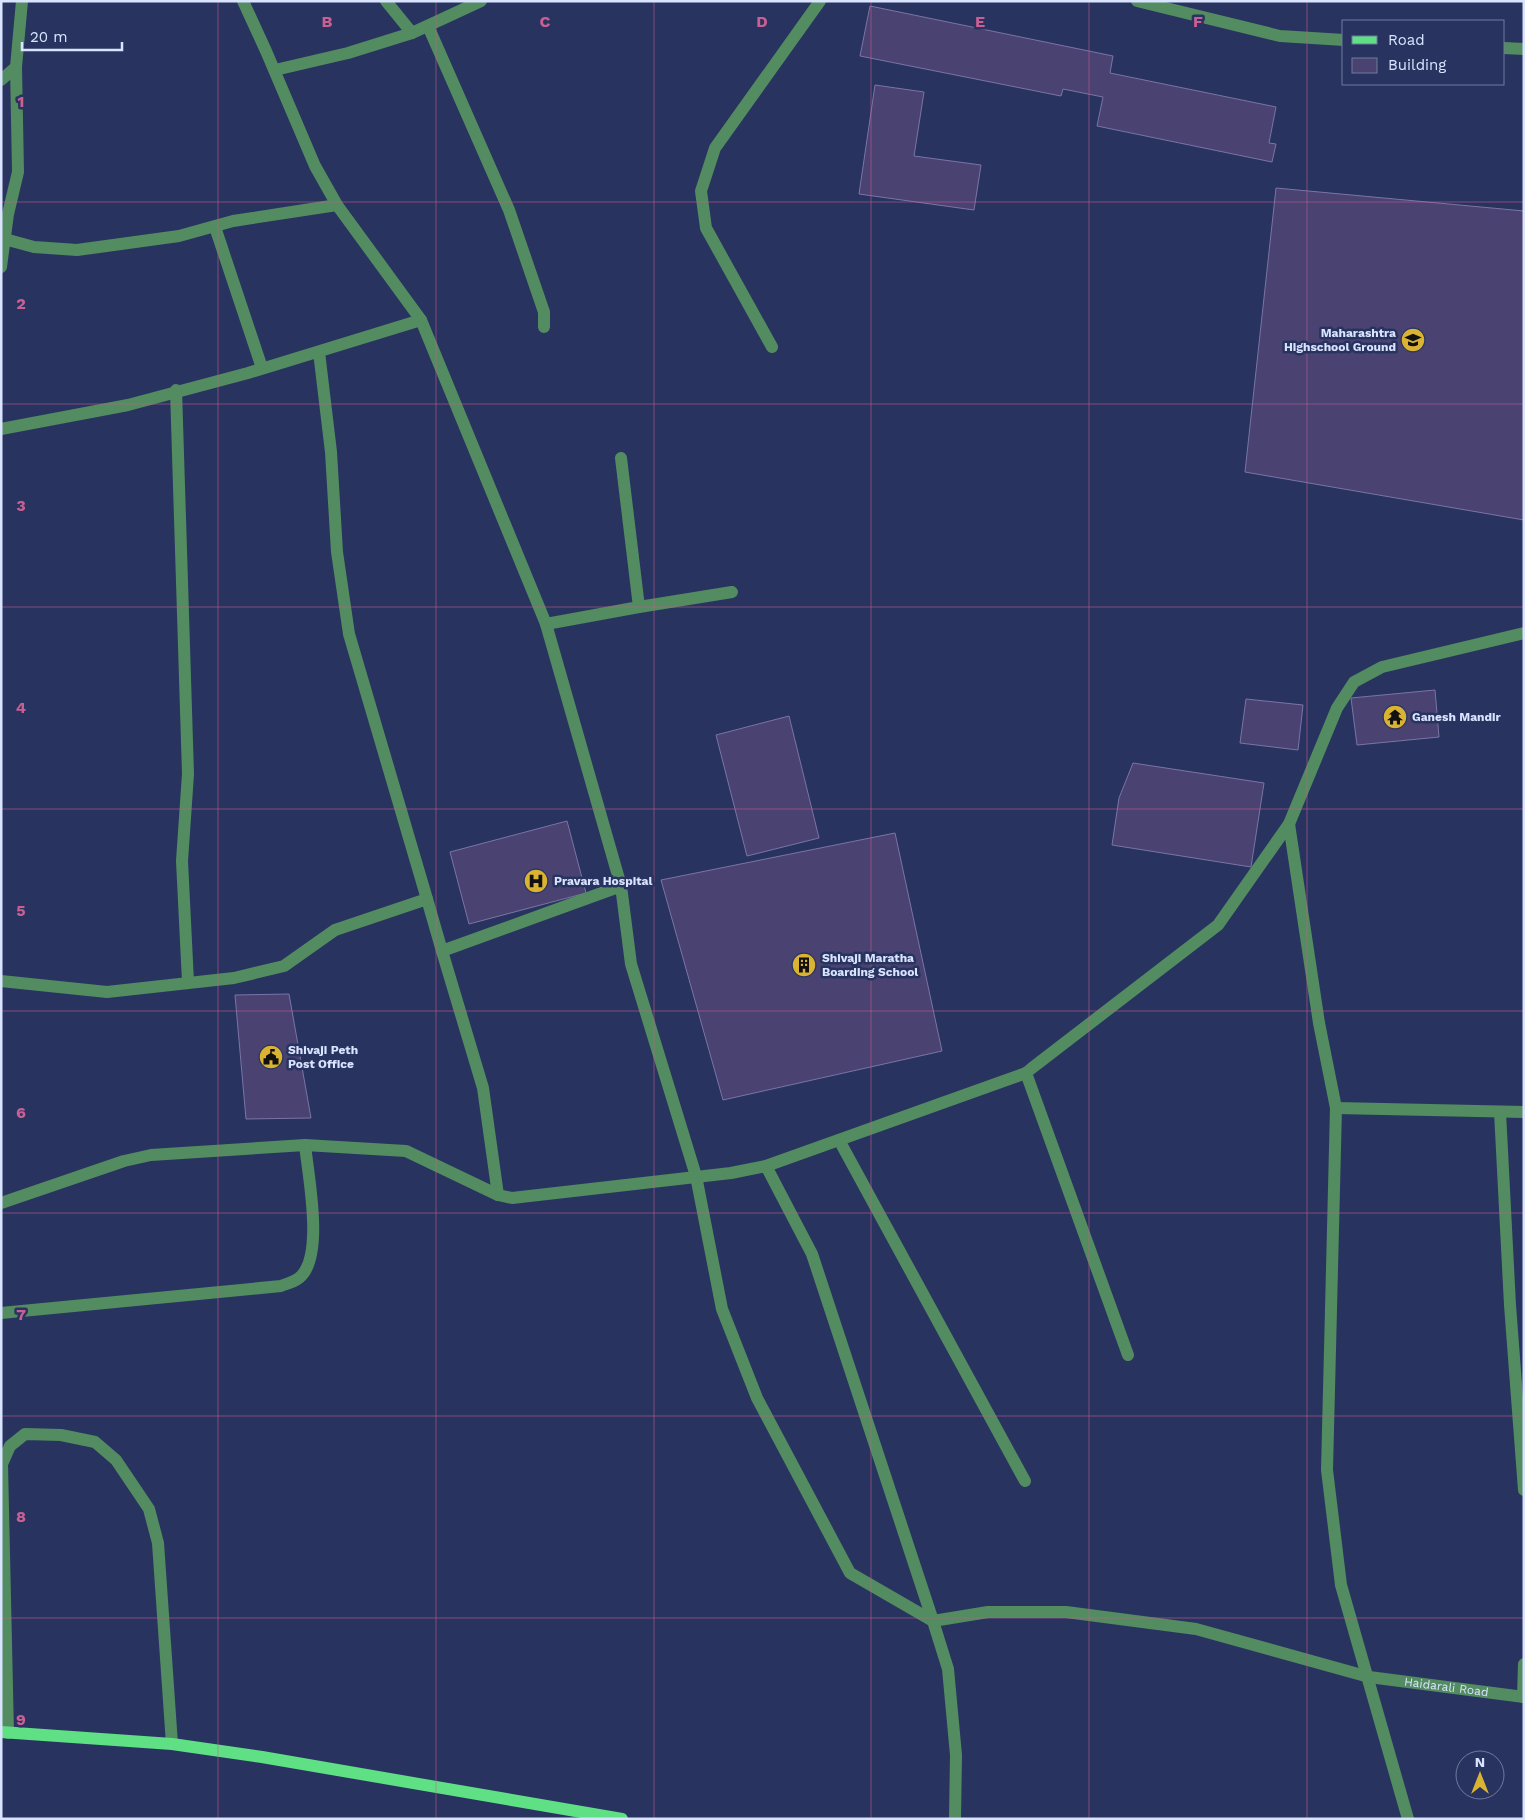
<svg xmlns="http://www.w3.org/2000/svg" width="1525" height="1820" viewBox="0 0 1525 1820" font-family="'Work Sans',sans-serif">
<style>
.building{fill:#4a4271;stroke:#7b74a7}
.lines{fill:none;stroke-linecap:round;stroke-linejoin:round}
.minor{stroke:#538c60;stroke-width:12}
.major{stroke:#5fe085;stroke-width:12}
.grid{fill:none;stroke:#ca5f94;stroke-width:1;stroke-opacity:0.55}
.labels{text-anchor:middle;stroke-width:5;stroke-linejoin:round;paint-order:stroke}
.poi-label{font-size:12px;font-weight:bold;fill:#dae3ff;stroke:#28345f;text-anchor:start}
.street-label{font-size:12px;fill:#dae3ff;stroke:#28345f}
.grid-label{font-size:16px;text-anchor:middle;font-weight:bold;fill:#ca5f94;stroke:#28345f;stroke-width:5;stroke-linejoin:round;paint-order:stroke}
</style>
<rect width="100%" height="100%" fill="#28345f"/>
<path class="building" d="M 870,6 L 1113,56 L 1110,73 L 1276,107 L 1269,143 L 1276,144 L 1272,162 L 1097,126 L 1103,97 L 1063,89 L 1061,96 L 860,56 Z
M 875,85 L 924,92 L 914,156 L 981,165 L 974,210 L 859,194 Z
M 1276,188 L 1524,211 L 1524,520 L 1245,472 Z
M 1435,690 L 1439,737 L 1357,745 L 1351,698 Z
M 1246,699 L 1303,705 L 1298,750 L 1240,743 Z
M 789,716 L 819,838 L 747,856 L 716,735 Z
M 1133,763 L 1264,783 L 1251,867 L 1112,845 L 1119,798 Z
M 567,821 L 586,893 L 469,924 L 450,852 Z
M 895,833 L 942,1051 L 723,1100 L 661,880 Z
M 289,994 L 311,1118 L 246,1119 L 235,995 Z"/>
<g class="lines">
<g class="minor">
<path d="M 243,1 L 266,51 L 315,166 L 337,205 L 421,320 L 546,624 L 621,886 L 631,964 L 696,1176 L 722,1309 L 757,1398 L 850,1573 L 933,1621 L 948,1669 L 956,1755 L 955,1819"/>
<path d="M 386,1 L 412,33 L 481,1"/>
<path d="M 1137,1 L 1280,36 L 1344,40"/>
<path d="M 428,26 L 509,210 L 544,312 L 544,327"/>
<path d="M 1504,48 L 1524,49"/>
<path d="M 275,70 L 348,53 L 412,33"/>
<path d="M 1,80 L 16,67 L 22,1"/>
<path d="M 215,227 L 262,368"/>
<path d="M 1,238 L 34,247 L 77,250 L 179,236 L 233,221 L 337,205"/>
<path d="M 1,267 L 8,214 L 18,172 L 16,67"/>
<path d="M 772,347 L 706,228 L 701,191 L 715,148 L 820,1"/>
<path d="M 319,352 L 331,452 L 337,552 L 349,634 L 427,899"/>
<path d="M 176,390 L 188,774 L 182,861 L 188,982"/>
<path d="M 1,429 L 128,405 L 248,373 L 421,320"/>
<path d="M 639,607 L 732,592"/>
<path d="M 546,624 L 639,607 L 621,458"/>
<path d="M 1289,824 L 1319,1023 L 1336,1108 L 1327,1470 L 1341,1585 L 1408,1819"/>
<path d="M 442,951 L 483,1088 L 498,1195"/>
<path d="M 1,981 L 107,992 L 234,978 L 284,966 L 335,930 L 427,899 L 442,951 L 621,886"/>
<path d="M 1026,1073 L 1128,1355"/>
<path d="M 1336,1108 L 1524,1112"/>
<path d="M 1500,1112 L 1510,1305 L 1524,1490"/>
<path d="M 839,1140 L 1025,1481"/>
<path id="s1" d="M 766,1166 L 812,1254 L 933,1621 L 988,1612 L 1066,1612 L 1196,1629 L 1369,1677 L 1524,1697"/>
<path d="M 1,1203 L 124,1161 L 151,1155 L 305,1145 L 406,1151 L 498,1195 L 512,1198 L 731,1173 L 766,1166 L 1026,1073 L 1032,1068 L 1218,925 L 1289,824 L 1337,708 L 1354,682 L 1382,667 L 1524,633"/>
<path d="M 1,1313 L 281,1286 C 286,1284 294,1282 299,1278 C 325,1258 308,1175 305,1145"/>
<path d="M 1523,1697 L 1524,1664"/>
<path d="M 8,1733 L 2,1464 L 10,1446 L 25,1434 L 61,1435 L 95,1442 L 116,1460 L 149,1509 L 158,1543 L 172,1744"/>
</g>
<path class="major" d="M 1,1732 L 172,1744 L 262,1757 L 622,1819"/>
</g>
<path class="grid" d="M 218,1 L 218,1819M 436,1 L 436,1819M 654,1 L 654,1819M 871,1 L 871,1819M 1089,1 L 1089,1819M 1307,1 L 1307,1819M 1,202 L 1524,202M 1,404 L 1524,404M 1,607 L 1524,607M 1,809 L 1524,809M 1,1011 L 1524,1011M 1,1213 L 1524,1213M 1,1416 L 1524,1416M 1,1618 L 1524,1618"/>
<defs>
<g id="school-disc" transform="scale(1.25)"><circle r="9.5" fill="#dbb333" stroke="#28345f"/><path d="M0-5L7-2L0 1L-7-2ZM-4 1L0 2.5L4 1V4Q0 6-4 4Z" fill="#111"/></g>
<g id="temple-disc" transform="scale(1.25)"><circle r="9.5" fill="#dbb333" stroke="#28345f"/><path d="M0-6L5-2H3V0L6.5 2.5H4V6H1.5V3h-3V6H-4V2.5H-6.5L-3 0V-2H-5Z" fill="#111"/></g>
<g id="hospital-disc" transform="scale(1.25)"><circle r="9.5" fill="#dbb333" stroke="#28345f"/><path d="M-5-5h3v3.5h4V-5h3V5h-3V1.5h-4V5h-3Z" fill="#111"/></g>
<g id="building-disc" transform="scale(1.25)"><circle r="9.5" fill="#dbb333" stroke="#28345f"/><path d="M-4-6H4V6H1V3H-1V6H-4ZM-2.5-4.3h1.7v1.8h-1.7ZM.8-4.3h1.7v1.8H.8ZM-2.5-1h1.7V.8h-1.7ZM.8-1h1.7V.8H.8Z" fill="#111"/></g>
<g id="civic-disc" transform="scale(1.25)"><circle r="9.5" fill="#dbb333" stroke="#28345f"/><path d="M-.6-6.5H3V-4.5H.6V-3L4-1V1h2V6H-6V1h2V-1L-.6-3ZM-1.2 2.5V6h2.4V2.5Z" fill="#111"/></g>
</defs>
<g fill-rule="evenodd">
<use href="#school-disc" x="1413" y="340"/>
<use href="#temple-disc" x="1395" y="717"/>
<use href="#hospital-disc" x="536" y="881"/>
<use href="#building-disc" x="804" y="965"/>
<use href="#civic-disc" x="271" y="1057"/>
</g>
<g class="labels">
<g class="poi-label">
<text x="1396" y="337" text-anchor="end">Maharashtra<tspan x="1396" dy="14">Highschool Ground</tspan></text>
<text x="1412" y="721">Ganesh Mandir</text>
<text x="554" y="885">Pravara Hospital</text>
<text x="822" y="962">Shivaji Maratha<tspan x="822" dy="14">Boarding School</tspan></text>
<text x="288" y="1054">Shivaji Peth<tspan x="288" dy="14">Post Office</tspan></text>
</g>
<g class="street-label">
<text dy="4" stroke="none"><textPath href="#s1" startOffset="1008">Haidarali Road</textPath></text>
</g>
</g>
<g class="grid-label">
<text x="327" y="27">B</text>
<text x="545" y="27">C</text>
<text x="762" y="27">D</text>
<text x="980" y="27">E</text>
<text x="1198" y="27">F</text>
<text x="21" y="107">1</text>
<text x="21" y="309">2</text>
<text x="21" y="511">3</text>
<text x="21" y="713">4</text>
<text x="21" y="916">5</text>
<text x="21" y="1118">6</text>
<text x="21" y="1320">7</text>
<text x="21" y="1522">8</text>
<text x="21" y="1725">9</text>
</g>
<rect width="1525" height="1820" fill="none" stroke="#dae3ff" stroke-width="5"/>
<rect x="1342" y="20" width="162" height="65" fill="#28345f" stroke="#6f7a9f"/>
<rect x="1352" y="36" width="25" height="8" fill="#5fe085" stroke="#6f7a9f"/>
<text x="1388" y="45" font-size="15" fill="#dae3ff">Road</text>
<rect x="1352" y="58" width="25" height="15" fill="#4a4271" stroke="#6f7a9f"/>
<text x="1388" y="70" font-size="15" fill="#dae3ff">Building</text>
<g transform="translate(1480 1775)"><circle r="24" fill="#28345f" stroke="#6f7a9f"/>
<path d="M0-4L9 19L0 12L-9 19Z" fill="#dbb333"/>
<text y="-8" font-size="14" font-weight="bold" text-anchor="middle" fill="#dae3ff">N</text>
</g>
<path d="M22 42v8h100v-8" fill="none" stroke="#dae3ff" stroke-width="2.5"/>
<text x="30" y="42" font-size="15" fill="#dae3ff" stroke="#28345f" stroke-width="4" paint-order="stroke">20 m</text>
</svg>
